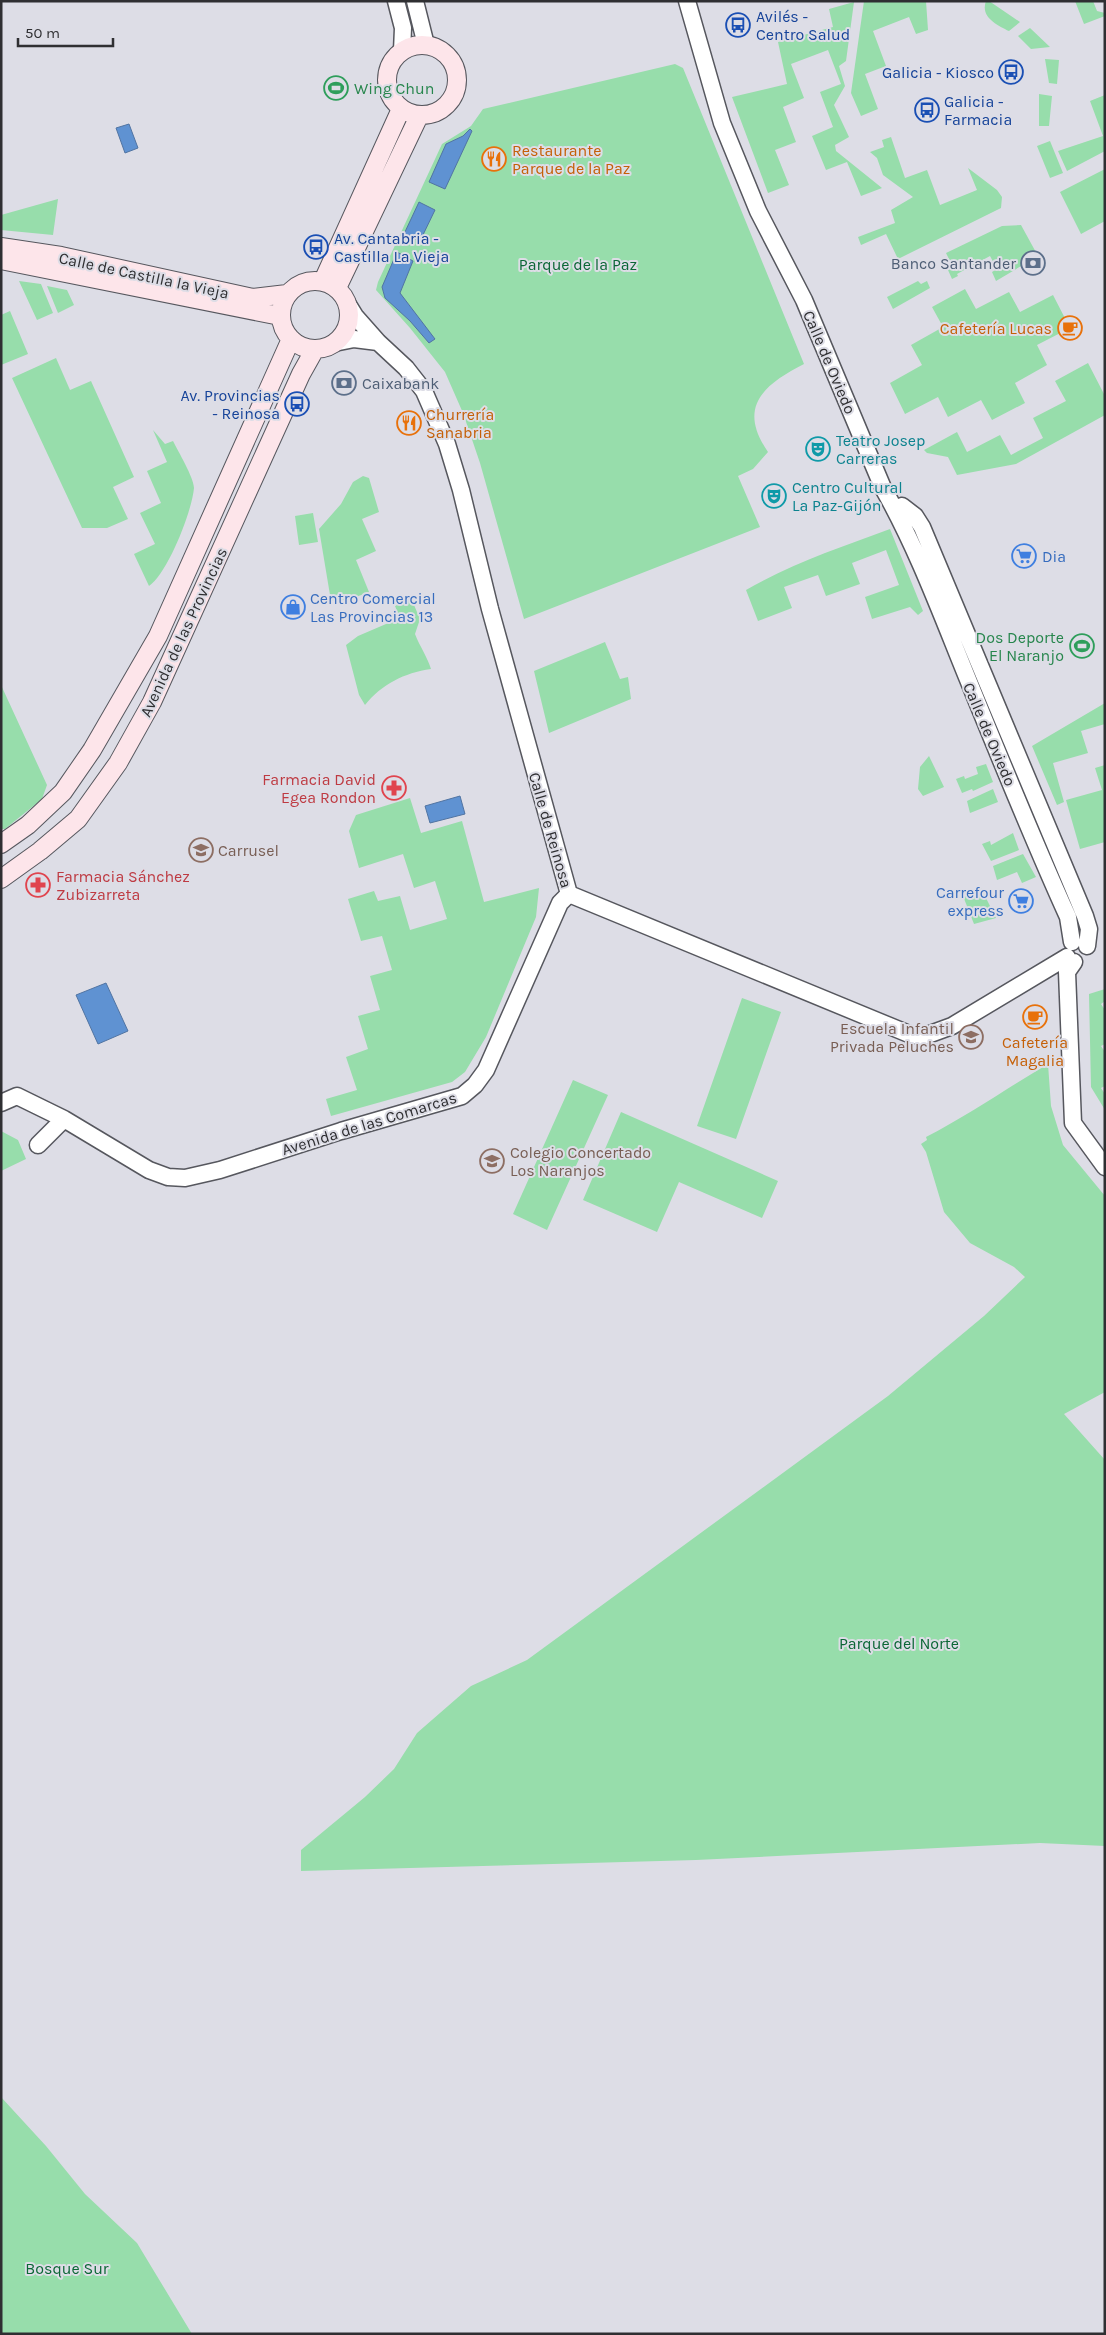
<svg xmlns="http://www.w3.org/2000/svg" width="1106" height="2335" viewBox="0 0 1106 2335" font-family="Karla,sans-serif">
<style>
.green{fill:#97ddab}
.water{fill:#5f92d2;stroke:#5174a2}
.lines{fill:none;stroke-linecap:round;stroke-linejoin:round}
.tertiary-casing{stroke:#56575e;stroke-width:19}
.secondary-casing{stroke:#56575e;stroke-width:20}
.tertiary{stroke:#fff;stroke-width:16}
.secondary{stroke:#fde5ea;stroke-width:18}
.labels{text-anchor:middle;stroke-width:4;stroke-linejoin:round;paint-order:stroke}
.transit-label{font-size:16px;fill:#164399;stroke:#dddde6;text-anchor:start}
.leisure-label{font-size:16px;fill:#27864d;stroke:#dddde6;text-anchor:start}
.food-label{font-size:16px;fill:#c56008;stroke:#dddde6;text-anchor:start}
.service-label{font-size:16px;fill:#4e5e75;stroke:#dddde6;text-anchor:end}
.park-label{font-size:16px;fill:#0b6736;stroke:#dddde6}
.street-label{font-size:16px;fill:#2f2f32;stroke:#dddde6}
.culture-label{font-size:16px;fill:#0d838f;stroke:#dddde6;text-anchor:start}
.shop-label{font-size:16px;fill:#366cbe;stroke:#dddde6;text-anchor:start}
.health-label{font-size:16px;fill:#be3a42;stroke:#dddde6;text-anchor:end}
.education-label{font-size:16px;fill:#785e54;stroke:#dddde6;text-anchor:start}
</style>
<rect width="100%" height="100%" fill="#dddde6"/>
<path class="green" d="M 864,1 L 926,1 L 928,30 L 916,34 L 909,17 L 873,31 L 886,66 L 865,74 L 878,109 L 861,116 L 851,93 Z
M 986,1 L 989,1 L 1020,22 L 1009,31 C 997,25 980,17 986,1 Z
M 1075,1 L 1093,1 L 1097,11 L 1105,13 L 1105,16 L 1084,24 Z
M 854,2 L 846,61 L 839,66 L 845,86 L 834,105 L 849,137 L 835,145 L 836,151 L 882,188 L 861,196 L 847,162 L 826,170 L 812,136 L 833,127 L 820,92 L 841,84 L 828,50 L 791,64 L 804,98 L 783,107 L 796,142 L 775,150 L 789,185 L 768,193 L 732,97 L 787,84 L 778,42 L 833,27 L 829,9 Z
M 1030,28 L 1050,47 L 1031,49 L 1018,36 Z
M 1045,59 L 1059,60 L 1057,84 L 1049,83 Z
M 675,64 L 683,68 L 804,364 C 763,385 737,407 768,452 L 753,469 L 738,476 L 760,527 L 524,619 L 480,463 L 463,413 L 445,372 L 410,328 L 376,290 L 378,282 L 442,144 L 471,126 L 483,109 Z
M 1039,94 L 1052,96 L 1049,126 L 1039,126 Z
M 1105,95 L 1105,151 L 1067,171 L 1058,151 L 1103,136 L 1090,101 Z
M 891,137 L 905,178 L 927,170 L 940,205 L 977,190 L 968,168 L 997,190 L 1002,197 L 1001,208 L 898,259 L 886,234 L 861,245 L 858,237 L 895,223 L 891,210 L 913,197 L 883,175 L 877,158 L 870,152 L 884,147 L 882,140 Z
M 1050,141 L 1063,173 L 1050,178 L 1037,146 Z
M 1105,169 L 1105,221 L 1081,234 L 1060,192 Z
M 58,199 L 53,235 L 1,230 L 1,215 Z
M 1021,225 L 1038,256 L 996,281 L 992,272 L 997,269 L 990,256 L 957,274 L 958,276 L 952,279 L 948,270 L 953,267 L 946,253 L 1002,226 Z
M 19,281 L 41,284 L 53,313 L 37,320 Z
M 918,281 L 921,284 L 927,281 L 930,288 L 893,309 L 887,297 Z
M 47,286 L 67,290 L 74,305 L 58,313 Z
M 965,289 L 976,309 L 1009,292 L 1020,312 L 1053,295 L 1070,328 L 1037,345 L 1047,365 L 1015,383 L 1025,403 L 992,420 L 981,400 L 948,417 L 938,397 L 905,414 L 890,383 L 922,365 L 911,345 L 943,327 L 932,307 Z
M 10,311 L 28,354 L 1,365 L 1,315 Z
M 56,358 L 70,390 L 91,381 L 134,477 L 113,487 L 128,519 L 107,528 L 82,528 L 12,378 Z
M 1088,363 L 1105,396 L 1105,415 L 1016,464 L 957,475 L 948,457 L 927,453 L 924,450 L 957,432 L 967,452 L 1000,435 L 1011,455 L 1043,438 L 1033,418 L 1066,401 L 1055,381 Z
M 153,430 L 165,444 L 173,441 C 178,451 194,478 194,488 C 192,511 168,573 149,586 L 134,554 L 155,544 L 140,513 L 161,503 L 147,471 L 167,462 Z
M 363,476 L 369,478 L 379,512 L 362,519 L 376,551 L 356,560 L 369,592 L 348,600 L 331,601 L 319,529 L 341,504 L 353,482 Z
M 313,513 L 318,542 L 299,545 L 295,516 Z
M 890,529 L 923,611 L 918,615 L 910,607 L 872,619 L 865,597 L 899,585 L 886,550 L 852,563 L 860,584 L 826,596 L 818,575 L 784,587 L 792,608 L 758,621 L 746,590 C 791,564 841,547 890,529 Z
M 411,598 L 420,619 L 415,634 C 420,647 427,656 431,669 C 404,673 382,684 365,705 L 359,695 L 346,645 L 358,636 L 400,618 L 395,606 Z
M 605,642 L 620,679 L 628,677 L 631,699 L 549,733 L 534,671 Z
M 1,685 L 47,785 L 42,799 L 5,829 L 1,829 Z
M 1105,703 L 1105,724 L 1081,731 L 1088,753 L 1053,763 L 1064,802 L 1057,805 L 1032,746 Z
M 929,756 L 944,787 L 923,796 L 918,789 L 920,767 Z
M 986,764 L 993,782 L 973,791 L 972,789 L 962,793 L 956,779 L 964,776 L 965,779 L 978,774 L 976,767 Z
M 1105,765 L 1105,842 L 1080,849 L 1066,800 L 1102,790 L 1095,768 Z
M 993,789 L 998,802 L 970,813 L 967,801 Z
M 410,798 L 421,833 L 462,821 L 484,902 L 539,888 L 536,917 L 486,1037 L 465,1072 L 452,1082 L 331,1116 L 326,1099 L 357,1090 L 346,1057 L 368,1049 L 358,1016 L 380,1010 L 370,976 L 392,970 L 382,936 L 361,941 L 348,899 L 374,891 L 378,901 L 400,896 L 410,930 L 447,919 L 435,881 L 414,888 L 403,854 L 359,868 L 349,831 L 356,815 Z
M 1013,833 L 1019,850 L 991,861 L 982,844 L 990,841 L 991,845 Z
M 1023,854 L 1036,877 L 1022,883 L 1017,872 L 997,880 L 993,866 Z
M 981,888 L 996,918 L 974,924 L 963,896 Z
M 1105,989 L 1105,1001 L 1101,1004 L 1105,1010 L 1105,1044 L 1101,1046 L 1105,1052 L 1105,1086 L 1101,1088 L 1105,1094 L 1105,1110 L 1091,1087 L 1089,994 Z
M 742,998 L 781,1012 L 736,1139 L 697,1126 Z
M 1048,1064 L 1051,1106 L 1063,1145 L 1105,1196 L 1105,1392 L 1064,1414 L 1105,1460 L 1105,1846 L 1040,1843 L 696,1860 L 301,1871 L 301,1850 L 365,1797 L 394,1769 L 417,1733 L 471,1686 L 527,1660 L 888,1396 L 984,1316 L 1025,1277 L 1014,1267 L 970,1243 L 944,1212 L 926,1152 L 921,1144 L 927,1140 L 926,1137 C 969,1115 1007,1088 1048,1064 Z
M 573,1080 L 608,1095 L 547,1230 L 513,1214 Z
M 621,1112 L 778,1181 L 762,1218 L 679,1182 L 657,1232 L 583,1200 Z
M 1,1131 L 18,1140 L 26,1159 L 1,1171 Z
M 1,2097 L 46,2146 L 85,2194 L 137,2243 L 192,2334 L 1,2334 Z"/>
<path class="water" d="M 129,124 L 138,148 L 125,153 L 116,128 Z
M 470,129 L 472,131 L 445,189 L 429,182 L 446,144 L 463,136 Z
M 419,202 L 435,210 L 420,241 L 404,234 Z
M 397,252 L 413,261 L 400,293 L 435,339 L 429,343 L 410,321 L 385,298 L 382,287 Z
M 460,796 L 465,814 L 430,823 L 425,806 Z
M 106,983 L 128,1031 L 98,1044 L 76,995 Z"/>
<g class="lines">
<g class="tertiary-casing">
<path id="tertiary" d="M 396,1 L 403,28 L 402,51
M 415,1 L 426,45
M 687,1 L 722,123 L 758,211 L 804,300 L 883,488 C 918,550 942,616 969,682 C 1001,761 1033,840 1068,917 L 1072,942
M 347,303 L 355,316 L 378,342 L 406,368 L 424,391 L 447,444 L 461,490 L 490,609 L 569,894 L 909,1034 L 922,1037 L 952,1026 L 1067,957
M 334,343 L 354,339 L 378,342
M 902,506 L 915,516 L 922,527 L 1085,916 L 1089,929 L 1087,946
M 1074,962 L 1067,972 L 1073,1123 L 1105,1167
M 1,1103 L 17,1096 L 64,1119 L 149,1170 L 168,1177 L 185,1178 L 220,1170 L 341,1131 L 462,1096 L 475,1085 L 486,1070 L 560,903 L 569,894
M 38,1145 L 64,1119"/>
</g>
<g class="secondary-casing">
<path id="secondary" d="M387 80a35 35 0 1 1 70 0a35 35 0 1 1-70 0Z
M 1,247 L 61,256 L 253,298 L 287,294
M 1,260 L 280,316
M281 315a34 34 0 1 1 68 0a34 34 0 1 1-68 0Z
M 323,281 L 401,109
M 337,288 L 419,116
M 1,844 L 28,825 L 63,792 L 92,750 L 158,636 L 291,339
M 1,879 L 40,851 L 78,819 L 118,763 L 152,702 L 301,374 L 315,349"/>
</g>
<use href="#tertiary" class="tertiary"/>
<use href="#secondary" class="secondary"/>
</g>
<defs>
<g id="bus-ring" transform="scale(1.25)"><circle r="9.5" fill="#dddde6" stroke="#1a4fb4" stroke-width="1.5"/><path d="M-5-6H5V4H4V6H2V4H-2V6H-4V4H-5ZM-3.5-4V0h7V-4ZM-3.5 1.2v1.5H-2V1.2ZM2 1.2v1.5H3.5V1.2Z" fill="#1a4fb4"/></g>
<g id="stadium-ring" transform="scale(1.25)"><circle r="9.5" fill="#dddde6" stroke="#2e9e5b" stroke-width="1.5"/><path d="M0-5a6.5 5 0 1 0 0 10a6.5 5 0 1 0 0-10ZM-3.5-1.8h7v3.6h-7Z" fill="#2e9e5b"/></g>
<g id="restaurant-ring" transform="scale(1.25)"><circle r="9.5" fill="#dddde6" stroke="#e8710a" stroke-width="1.5"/><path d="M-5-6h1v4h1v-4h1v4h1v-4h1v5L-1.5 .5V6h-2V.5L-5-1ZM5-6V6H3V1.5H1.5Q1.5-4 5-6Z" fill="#e8710a"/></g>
<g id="bank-ring" transform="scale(1.25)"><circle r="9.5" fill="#dddde6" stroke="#5c6f8a" stroke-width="1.5"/><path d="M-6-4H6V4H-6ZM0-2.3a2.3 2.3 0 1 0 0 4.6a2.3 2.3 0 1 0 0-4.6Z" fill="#5c6f8a"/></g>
<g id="cafe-ring" transform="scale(1.25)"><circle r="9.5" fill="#dddde6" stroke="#e8710a" stroke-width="1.5"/><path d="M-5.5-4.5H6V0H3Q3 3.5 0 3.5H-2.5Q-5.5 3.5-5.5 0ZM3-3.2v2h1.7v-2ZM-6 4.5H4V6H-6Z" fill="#e8710a"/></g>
<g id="theatre-ring" transform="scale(1.25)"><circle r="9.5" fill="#dddde6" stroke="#0f9aa8" stroke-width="1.5"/><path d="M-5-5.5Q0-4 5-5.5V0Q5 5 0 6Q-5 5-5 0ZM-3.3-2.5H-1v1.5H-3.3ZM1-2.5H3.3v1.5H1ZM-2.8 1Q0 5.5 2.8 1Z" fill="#0f9aa8"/></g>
<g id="supermarket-ring" transform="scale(1.25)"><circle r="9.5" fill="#dddde6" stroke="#3f7fe0" stroke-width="1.5"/><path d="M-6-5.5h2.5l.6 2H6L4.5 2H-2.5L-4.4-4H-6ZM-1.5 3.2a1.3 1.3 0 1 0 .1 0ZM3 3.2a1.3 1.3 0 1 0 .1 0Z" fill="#3f7fe0"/></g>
<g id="shop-ring" transform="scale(1.25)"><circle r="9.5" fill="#dddde6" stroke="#3f7fe0" stroke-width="1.5"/><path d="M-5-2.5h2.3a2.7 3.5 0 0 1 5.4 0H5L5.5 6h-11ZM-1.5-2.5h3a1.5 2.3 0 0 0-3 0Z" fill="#3f7fe0"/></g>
<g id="pharmacy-ring" transform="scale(1.25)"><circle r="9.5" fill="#dddde6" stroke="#e0444e" stroke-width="1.5"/><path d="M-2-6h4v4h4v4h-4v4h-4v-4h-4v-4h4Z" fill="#e0444e"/></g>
<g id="school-ring" transform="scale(1.25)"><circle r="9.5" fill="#dddde6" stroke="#8d6e63" stroke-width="1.5"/><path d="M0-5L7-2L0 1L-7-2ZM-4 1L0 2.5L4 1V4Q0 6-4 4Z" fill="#8d6e63"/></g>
</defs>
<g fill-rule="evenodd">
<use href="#bus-ring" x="738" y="25"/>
<use href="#bus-ring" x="1011" y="72"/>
<use href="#stadium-ring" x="336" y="88"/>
<use href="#bus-ring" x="927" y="110"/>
<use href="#restaurant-ring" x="494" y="159"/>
<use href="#bus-ring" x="316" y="247"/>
<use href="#bank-ring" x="1033" y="263"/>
<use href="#cafe-ring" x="1070" y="328"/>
<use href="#bank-ring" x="344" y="383"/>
<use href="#bus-ring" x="297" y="404"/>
<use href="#restaurant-ring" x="409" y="423"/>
<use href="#theatre-ring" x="818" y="449"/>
<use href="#theatre-ring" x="774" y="496"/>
<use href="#supermarket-ring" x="1024" y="556"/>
<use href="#shop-ring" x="293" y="607"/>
<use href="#stadium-ring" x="1082" y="646"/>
<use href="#pharmacy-ring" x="394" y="788"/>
<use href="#school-ring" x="201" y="850"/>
<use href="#pharmacy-ring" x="38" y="885"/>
<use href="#supermarket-ring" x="1021" y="901"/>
<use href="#cafe-ring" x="1035" y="1017"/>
<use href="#school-ring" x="971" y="1037"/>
<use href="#school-ring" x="492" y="1161"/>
</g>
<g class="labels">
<g class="transit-label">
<text x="756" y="22">Avilés -<tspan x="756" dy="18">Centro Salud</tspan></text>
<text x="994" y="78" text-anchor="end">Galicia - Kiosco</text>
<text x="944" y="107">Galicia -<tspan x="944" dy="18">Farmacia</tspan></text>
<text x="334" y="244">Av. Cantabria -<tspan x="334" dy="18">Castilla La Vieja</tspan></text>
<text x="280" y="401" text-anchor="end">Av. Provincias<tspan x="280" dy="18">- Reinosa</tspan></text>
</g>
<g class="leisure-label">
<text x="354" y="94">Wing Chun</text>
<text x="1064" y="643" text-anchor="end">Dos Deporte<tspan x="1064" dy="18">El Naranjo</tspan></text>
</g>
<g class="food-label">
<text x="512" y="156">Restaurante<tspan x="512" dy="18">Parque de la Paz</tspan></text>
<text x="1052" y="334" text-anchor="end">Cafetería Lucas</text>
<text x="426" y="420">Churrería<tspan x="426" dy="18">Sanabria</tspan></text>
<text x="1035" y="1048" text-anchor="middle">Cafetería<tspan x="1035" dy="18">Magalia</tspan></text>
</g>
<g class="service-label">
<text x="1016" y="269">Banco Santander</text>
<text x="362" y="389" text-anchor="start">Caixabank</text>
</g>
<g class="park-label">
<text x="578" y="270">Parque de la Paz</text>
<text x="899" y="1649">Parque del Norte</text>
<text x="67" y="2274">Bosque Sur</text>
</g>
<g class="street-label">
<text transform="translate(144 275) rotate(12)" y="6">Calle de Castilla la Vieja</text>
<text transform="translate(830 362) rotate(67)" y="6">Calle de Oviedo</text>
<text transform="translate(183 632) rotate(-65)" y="6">Avenida de las Provincias</text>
<text transform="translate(990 734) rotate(67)" y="6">Calle de Oviedo</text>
<text transform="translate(551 830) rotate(74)" y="6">Calle de Reinosa</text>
<text transform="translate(369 1123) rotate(-17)" y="6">Avenida de las Comarcas</text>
</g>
<g class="culture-label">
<text x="836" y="446">Teatro Josep<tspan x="836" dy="18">Carreras</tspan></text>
<text x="792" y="493">Centro Cultural<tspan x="792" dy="18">La Paz-Gijón</tspan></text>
</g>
<g class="shop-label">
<text x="1042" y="562">Dia</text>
<text x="310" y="604">Centro Comercial<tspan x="310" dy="18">Las Provincias 13</tspan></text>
<text x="1004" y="898" text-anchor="end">Carrefour<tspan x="1004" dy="18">express</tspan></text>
</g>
<g class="health-label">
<text x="376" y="785">Farmacia David<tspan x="376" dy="18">Egea Rondon</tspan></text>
<text x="56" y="882" text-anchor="start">Farmacia Sánchez<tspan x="56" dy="18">Zubizarreta</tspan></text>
</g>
<g class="education-label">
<text x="218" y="856">Carrusel</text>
<text x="954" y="1034" text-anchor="end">Escuela Infantil<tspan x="954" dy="18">Privada Peluches</tspan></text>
<text x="510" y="1158">Colegio Concertado<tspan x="510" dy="18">Los Naranjos</tspan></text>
</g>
</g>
<rect width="1106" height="2335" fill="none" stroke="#2f2f32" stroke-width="5"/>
<path d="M18 38v8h95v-8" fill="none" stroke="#2f2f32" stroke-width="2.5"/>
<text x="25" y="38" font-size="15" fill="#2f2f32" stroke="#dddde6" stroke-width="4" paint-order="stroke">50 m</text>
</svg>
